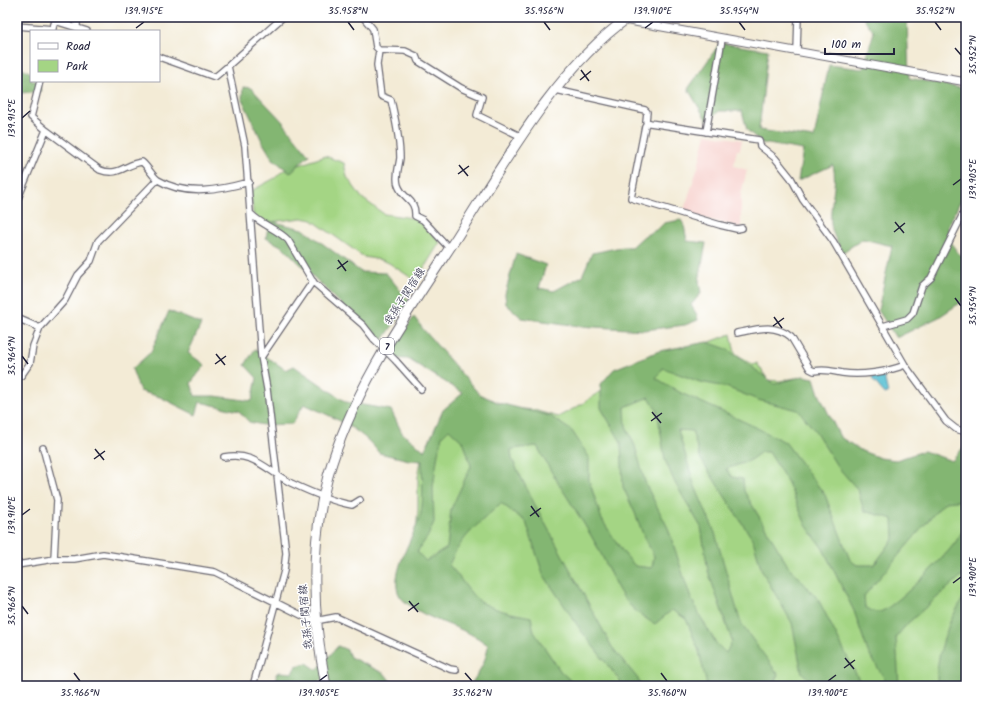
<svg xmlns="http://www.w3.org/2000/svg" width="983" height="703" viewBox="0 0 983 703" font-family="Kalam,'Klee One',sans-serif">
<style>
.built{fill:#f7d0cc}
.green{fill:#a4d584;stroke:#637c60}
.forest{fill:#83b672;stroke:#526c56;fill-rule:evenodd}
.water{fill:#58c1d4;stroke:#3d7288}
.lines{fill:none;stroke-linecap:round;stroke-linejoin:round}
.minor-casing{stroke:#6b6871;stroke-width:8}
.tertiary-casing{stroke:#6b6871;stroke-width:9}
.primary-casing{stroke:#6b6871;stroke-width:11}
.minor{stroke:#fff;stroke-width:5.5}
.tertiary{stroke:#fff;stroke-width:7}
.primary{stroke:#fff;stroke-width:9}
.minor-bridge-casing{stroke:#6b6871;stroke-width:8;stroke-linecap:butt}
.minor-bridge{stroke:#fff;stroke-width:5.5}
.ticks{fill:none;stroke:#22223b;stroke-width:1.5}
.labels{text-anchor:middle;stroke-width:3;stroke-linejoin:round;paint-order:stroke}
.shield{fill:#fff;stroke:#646476;stroke-width:1}
.shield-label{font-size:10px;font-weight:bold;fill:#22223b}
.street-label{font-size:11px;fill:#22223b;stroke:#fff}
.neatline{fill:none;stroke:#22223b;stroke-width:1.5}
.ticks-label{font-size:10px;text-anchor:middle;fill:#22223b}
</style>
<rect width="100%" height="100%" fill="#fff"/>
<filter id="ink" filterUnits="userSpaceOnUse"><feTurbulence type="fractalNoise" baseFrequency=".025" numOctaves="2"/><feDisplacementMap in="SourceGraphic" scale="8" xChannelSelector="R" yChannelSelector="G"/><feConvolveMatrix kernelMatrix="1 2 1 2 8 2 1 2 1" color-interpolation-filters="sRGB"/></filter>
<filter id="wash" filterUnits="userSpaceOnUse"><feTurbulence type="fractalNoise" baseFrequency=".012" numOctaves="4" result="noise"/><feDisplacementMap in="SourceGraphic" scale="16" xChannelSelector="R" yChannelSelector="G"/><feGaussianBlur stdDeviation="0.9" result="paint"/><feColorMatrix in="noise" values="0 0 0 0 0 0 0 0 0 0 0 0 0 0 0 0 0 1.4 0 .05"/><feComposite in="paint" operator="in"/></filter>
<g filter="url(#wash)">
<rect width="100%" height="100%" fill="#f3ebd6"/>
<path class="built" d="M 641,17 L 660,17 L 658,25 L 642,21 Z
M 706,134 L 742,140 L 740,150 L 737,150 L 735,158 L 734,166 L 747,170 L 741,194 L 741,226 L 739,227 L 683,213 L 698,167 Z"/>
<path class="green" d="M 325,156 L 344,163 L 347,177 L 362,198 L 384,214 L 420,219 L 440,242 L 416,281 L 389,263 L 381,260 L 364,257 L 312,220 L 302,218 L 262,223 L 253,214 L 251,191 L 275,178 L 282,171 Z
M 731,334 L 735,353 L 753,365 L 757,363 L 768,380 L 779,381 L 795,378 L 820,431 L 928,487 L 966,447 L 966,686 L 570,686 L 420,577 L 416,530 L 418,510 L 418,477 L 422,455 L 438,423 L 513,408 L 534,410 L 558,417 L 582,404 L 602,390 L 689,350 Z"/>
<path class="forest" d="M 863,17 L 907,17 L 909,78 L 966,89 L 966,190 L 948,226 L 949,238 L 957,252 L 966,259 L 966,299 L 939,317 L 896,338 L 878,310 L 892,246 L 863,239 L 843,252 C 838,244 832,234 831,224 C 829,204 838,185 833,165 L 798,181 L 803,150 L 762,143 L 747,130 L 742,111 L 719,111 L 707,121 L 688,89 L 720,43 L 768,50 L 759,130 L 814,138 L 829,65 L 863,69 L 874,32 Z
M 17,65 L 31,73 L 31,81 L 38,81 L 41,91 L 21,93 L 17,92 Z
M 243,87 L 251,88 L 282,121 L 309,155 L 290,173 L 272,158 L 263,143 L 242,99 Z
M 681,220 L 684,225 L 687,241 L 706,243 L 699,281 L 701,293 L 691,305 L 697,315 L 698,320 L 685,325 L 644,330 L 579,326 L 522,318 L 506,304 L 505,294 L 516,254 L 546,265 L 539,288 L 554,291 L 582,276 L 592,253 C 606,251 618,246 632,247 L 644,236 L 658,229 L 664,223 Z
M 269,221 L 303,229 L 361,272 L 386,273 L 409,301 L 381,343 L 283,247 L 266,238 Z
M 169,311 L 201,324 L 188,353 L 205,365 L 191,383 L 195,396 L 215,396 L 252,401 L 257,378 L 245,365 L 255,349 L 286,370 L 294,366 L 346,402 L 391,410 L 402,433 L 425,451 L 443,410 L 463,393 L 408,359 L 385,358 L 414,317 L 423,329 L 479,394 L 499,403 L 550,416 L 572,431 L 589,457 L 589,480 L 602,520 L 623,552 L 635,566 L 652,568 L 654,556 L 644,537 L 635,513 L 623,487 L 621,442 L 601,408 L 601,384 L 614,369 L 659,351 L 707,342 L 727,349 L 775,384 L 803,376 L 814,378 L 819,394 L 840,437 L 862,451 L 880,458 L 896,460 L 924,451 L 952,461 L 966,444 L 966,500 L 945,502 L 933,515 L 864,596 L 865,607 C 869,609 874,613 879,612 C 891,611 941,560 950,549 C 957,541 962,533 966,523 L 966,572 L 908,623 L 896,637 L 899,686 L 889,686 L 868,652 L 854,611 L 823,549 L 806,525 L 788,483 L 769,452 L 761,452 L 749,461 L 726,469 L 732,477 L 743,479 L 744,491 L 788,566 L 818,599 L 862,686 L 817,686 L 802,673 L 792,623 L 762,571 L 753,540 L 700,458 L 692,431 L 678,430 L 694,484 L 715,533 L 741,624 L 778,674 L 775,686 L 707,686 L 699,651 L 686,619 L 672,610 L 655,624 C 618,604 616,582 598,548 C 579,513 555,481 537,446 L 513,449 L 511,450 L 512,459 L 533,501 L 612,647 L 638,679 L 640,686 L 624,686 L 582,632 L 543,574 L 526,522 L 501,503 C 479,524 461,536 449,565 C 458,574 464,585 472,594 C 486,610 512,613 531,617 L 534,632 L 561,672 L 577,686 L 470,686 C 478,673 487,661 488,645 C 463,625 428,622 404,601 C 382,582 416,535 421,513 C 424,497 422,478 422,461 L 409,460 L 379,453 C 361,428 332,417 304,404 L 292,424 L 263,425 L 249,422 L 239,411 L 200,402 L 196,415 L 160,397 L 140,391 L 132,369 L 151,352 ZM 663,368 L 700,382 L 726,387 L 758,400 L 798,410 L 816,432 L 837,466 L 858,490 L 864,511 L 893,519 L 894,538 L 874,565 L 857,565 L 850,560 L 825,495 L 785,442 L 747,423 L 681,393 L 656,378 ZM 649,397 L 657,410 L 665,460 L 675,483 L 701,527 L 708,571 L 732,641 L 726,653 L 716,643 L 700,616 L 690,596 L 668,528 L 646,485 L 635,446 L 626,426 L 625,407 ZM 449,429 L 464,443 L 471,466 L 451,509 L 447,548 L 426,561 L 417,552 L 428,536 L 434,522 L 433,487 L 438,453 L 442,436 Z
M 966,591 L 966,686 L 938,686 C 934,666 943,641 950,622 C 955,611 962,602 966,591 Z
M 338,646 L 347,650 L 350,657 L 385,674 L 394,686 L 328,686 L 321,680 L 310,686 L 293,686 L 292,678 L 277,680 L 276,674 L 280,672 L 292,673 L 296,666 L 307,663 L 317,670 Z"/>
<path class="water" d="M 879,374 L 884,376 L 888,393 L 885,394 L 872,379 L 873,375 Z"/>
</g>
<g filter="url(#ink)">
<g class="lines">
<g class="minor-casing">
<path id="minor" d="M 77,17 L 77,28
M 363,17 L 373,29 L 376,47 L 379,50 L 377,65 L 381,96 L 391,100 C 395,118 400,138 400,158 C 399,167 395,176 398,185 C 403,200 416,198 415,216 L 423,220 L 449,248
M 17,26 L 53,29
M 52,31 L 55,21 L 87,31
M 379,50 L 405,51 L 416,56 L 418,61 L 461,88 L 482,97 L 477,115 L 522,137
M 797,52 L 798,17
M 159,57 L 215,77 L 228,66
M 556,90 L 645,110 L 647,112 L 646,121 L 650,123 L 759,140 L 760,146 L 775,158 L 791,178 L 803,200 L 833,241 L 905,365 L 946,421 L 956,429 L 966,432
M 647,123 L 645,126 L 631,198 L 720,225 L 737,229 L 742,228
M 46,130 L 100,170 C 119,177 125,164 142,162 C 148,167 152,176 158,180 C 186,197 220,190 249,182
M 706,132 L 722,39
M 17,201 L 46,130 L 31,117 L 40,81
M 251,214 C 262,225 277,229 288,240 L 313,282 L 363,325 L 374,339
M 17,318 L 40,328
M 883,326 L 907,319 L 913,313 L 922,286 L 931,278 L 966,208
M 737,333 C 757,329 774,323 791,337 L 810,369 L 814,371 C 824,369 832,371 842,373 C 861,376 887,372 905,365
M 262,356 L 313,281
M 396,361 L 421,389
M 17,378 L 21,376 L 30,363 L 33,346 L 40,328 L 65,300 L 78,275 L 91,261 L 98,241 L 157,180
M 43,448 L 57,500 L 54,559
M 224,457 C 254,451 267,471 291,483 C 308,491 334,502 352,505 L 360,500
M 17,565 L 54,559 L 74,559 L 103,554 L 215,572 L 307,618 L 315,621 L 336,617 L 450,669 L 456,670
M 253,686 L 284,571 L 286,553 L 267,389 L 261,356 L 245,146 L 228,66 L 283,17"/>
</g>
<g class="tertiary-casing">
<path id="tertiary" d="M 607,17 L 966,82"/>
</g>
<g class="primary-casing">
<path id="primary" d="M 326,686 C 312,616 309,546 328,476 C 353,388 407,313 457,237 C 504,163 557,68 629,17"/>
</g>
<use href="#minor" class="minor"/>
<use href="#tertiary" class="tertiary"/>
<use href="#primary" class="primary"/>
<g class="minor-bridge-casing">
<path id="minor-bridge" d="M 374,339 L 396,361"/>
</g>
<use href="#minor-bridge" class="minor-bridge"/>
</g>
</g>
<path class="ticks" d="M 348,22 L 354,30M 544,22 L 550,30M 739,22 L 745,30M 935,22 L 941,30M 136,28 L 144,22M 645,28 L 653,22M 955,48 L 961,55M 581,70 L 589,81M 580,80 L 591,71M 22,118 L 30,111M 459,165 L 468,176M 458,174 L 469,166M 953,185 L 961,179M 895,222 L 904,233M 894,232 L 905,223M 338,260 L 346,271M 337,269 L 348,261M 955,298 L 961,306M 774,317 L 782,328M 773,326 L 784,318M 216,354 L 225,365M 22,356 L 28,364M 215,364 L 226,356M 652,412 L 661,423M 651,421 L 662,413M 95,449 L 104,460M 94,459 L 105,451M 531,506 L 539,517M 22,515 L 30,509M 530,516 L 541,508M 953,583 L 961,577M 409,601 L 418,612M 22,606 L 28,614M 408,611 L 419,603M 845,658 L 854,669M 844,668 L 855,660M 74,673 L 80,681M 465,673 L 472,681M 661,673 L 667,681M 319,681 L 327,675M 828,681 L 836,675"/>
<g class="labels">
<rect class="shield" x="380" y="338" width="14" height="16" rx="3"/>
<g class="shield-label">
<text x="387" y="350">7</text>
</g>
<g class="street-label">
<text transform="translate(404 296) rotate(-57)" y="4">我孫子関宿線</text>
<text transform="translate(305 617) rotate(-95)" y="4">我孫子関宿線</text>
</g>
</g>
<rect width="983" height="703" fill="none" stroke="#fff" stroke-width="44"/>
<rect x="30" y="30" width="130" height="52" fill="#ffffff" stroke="#a7a7b1"/>
<rect x="38" y="43" width="20" height="6" fill="#ffffff" stroke="#a7a7b1"/>
<text x="66" y="50" font-size="12" fill="#22223b">Road</text>
<rect x="38" y="60" width="20" height="12" fill="#a4d584" stroke="#a7a7b1"/>
<text x="66" y="70" font-size="12" fill="#22223b">Park</text>
<path d="M825 48v6h69v-6" fill="none" stroke="#22223b" stroke-width="2"/>
<text x="831" y="48" font-size="12" fill="#22223b" stroke="#ffffff" stroke-width="3" paint-order="stroke">100 m</text>
<rect x="22" y="22" width="939" height="659" class="neatline"/>
<g class="ticks-label">
<text x="144" y="14">139.915°E</text>
<text x="348" y="14">35.958°N</text>
<text x="544" y="14">35.956°N</text>
<text x="653" y="14">139.910°E</text>
<text x="739" y="14">35.954°N</text>
<text x="935" y="14">35.952°N</text>
<text transform="translate(972 55) rotate(-90)" y="4">35.952°N</text>
<text transform="translate(11 118) rotate(-90)" y="4">139.915°E</text>
<text transform="translate(972 179) rotate(-90)" y="4">139.905°E</text>
<text transform="translate(972 306) rotate(-90)" y="4">35.954°N</text>
<text transform="translate(11 356) rotate(-90)" y="4">35.964°N</text>
<text transform="translate(11 515) rotate(-90)" y="4">139.910°E</text>
<text transform="translate(972 577) rotate(-90)" y="4">139.900°E</text>
<text transform="translate(11 606) rotate(-90)" y="4">35.966°N</text>
<text x="80" y="696">35.966°N</text>
<text x="319" y="696">139.905°E</text>
<text x="472" y="696">35.962°N</text>
<text x="667" y="696">35.960°N</text>
<text x="828" y="696">139.900°E</text>
</g>
</svg>
